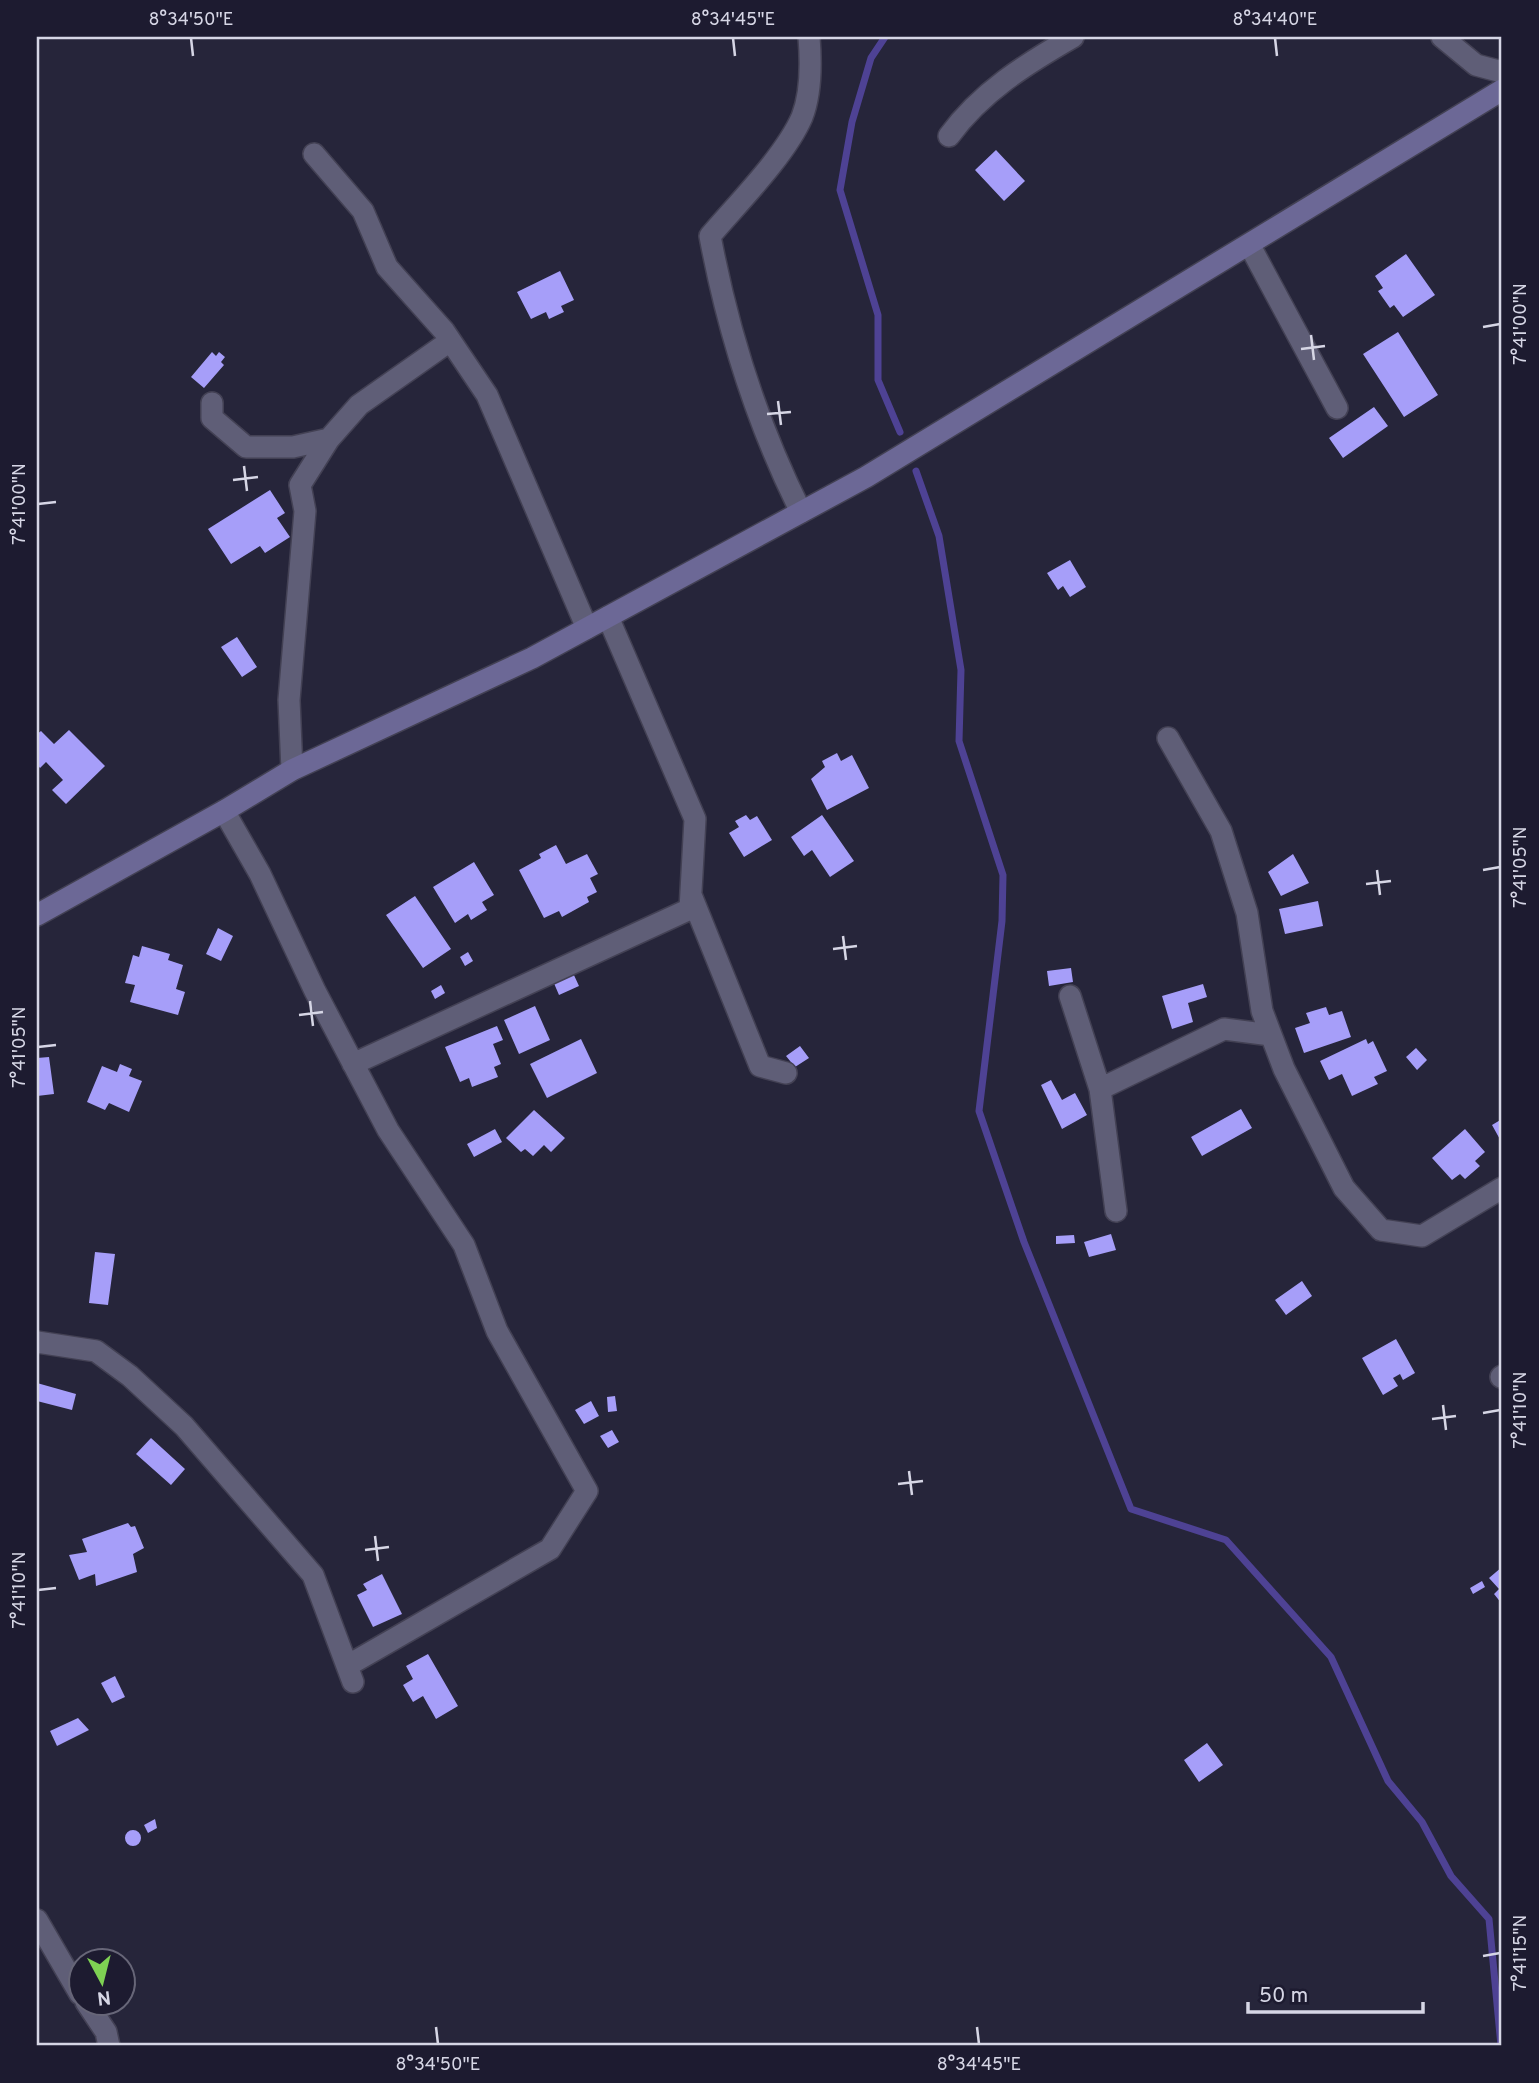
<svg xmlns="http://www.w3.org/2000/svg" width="1539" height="2083" viewBox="0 0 1539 2083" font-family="Overpass,sans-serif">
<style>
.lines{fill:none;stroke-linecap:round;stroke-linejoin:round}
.stream{stroke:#4e4294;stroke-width:7}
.building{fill:#a69ef9}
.street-casing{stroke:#434154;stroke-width:24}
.secondary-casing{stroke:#434154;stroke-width:24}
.street{stroke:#5f5e77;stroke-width:21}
.secondary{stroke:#6c6896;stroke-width:21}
.ticks{fill:none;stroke:#d6d6e5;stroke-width:2.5}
.neatline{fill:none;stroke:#d6d6e5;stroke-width:2.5}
.ticks-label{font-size:18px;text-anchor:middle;fill:#d6d6e5}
</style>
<rect width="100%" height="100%" fill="#26253a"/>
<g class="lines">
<path class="stream" d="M 885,37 L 871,58 L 852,122 L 840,190 L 878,315 L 878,380 L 900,432
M 916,471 L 939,536 L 961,670 L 959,741 L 1003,875 L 1002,921 L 979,1111 L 1024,1242 L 1131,1509 L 1226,1540 L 1331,1657 L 1388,1781 L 1422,1822 L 1451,1876 L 1489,1919 L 1501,2046"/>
</g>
<path class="building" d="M 996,150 L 1025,181 L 1004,201 L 975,170 Z
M 1406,254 L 1435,295 L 1403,317 L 1394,305 L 1390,308 L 1378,291 L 1383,288 L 1375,276 Z
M 560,271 L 574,300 L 561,306 L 564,312 L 549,319 L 546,312 L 531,319 L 517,292 Z
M 1398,332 L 1438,395 L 1404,417 L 1363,354 Z
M 212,352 L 216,356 L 219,352 L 225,357 L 221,362 L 224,365 L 204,388 L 191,377 Z
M 1374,407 L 1388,426 L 1343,458 L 1329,438 Z
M 270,490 L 285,513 L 277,518 L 290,537 L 265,553 L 260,546 L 231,564 L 208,529 Z
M 1070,560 L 1086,587 L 1070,597 L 1063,586 L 1058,590 L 1047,573 Z
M 237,637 L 257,667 L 242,677 L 221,647 Z
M 69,730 L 105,766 L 66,804 L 52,790 L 63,780 L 46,762 L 40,768 L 37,764 L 37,734 L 41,731 L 54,744 Z
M 837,753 L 841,761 L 852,755 L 869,788 L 827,810 L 811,779 L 825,767 L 822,761 Z
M 746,815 L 750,820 L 757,816 L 772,840 L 744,857 L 729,833 L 739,827 L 735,821 Z
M 822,815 L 854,861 L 830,877 L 812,850 L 804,856 L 791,837 Z
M 556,845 L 566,864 L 587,854 L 598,874 L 590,878 L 597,892 L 587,897 L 589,902 L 562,917 L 559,911 L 544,918 L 519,870 L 541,858 L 539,854 Z
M 1293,854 L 1309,883 L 1281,896 L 1268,872 Z
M 474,862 L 494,895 L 482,902 L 487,910 L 471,920 L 468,914 L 455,923 L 433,887 Z
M 415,896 L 451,949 L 423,968 L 386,915 Z
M 1318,901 L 1323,926 L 1285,934 L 1279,909 Z
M 218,928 L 233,936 L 221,961 L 206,954 Z
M 142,946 L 170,954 L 168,960 L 183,965 L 176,989 L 185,992 L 178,1015 L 130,1002 L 135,985 L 125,983 L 133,955 L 139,957 Z
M 468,952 L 473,961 L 465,966 L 460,957 Z
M 1071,968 L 1073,982 L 1049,986 L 1047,971 Z
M 573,973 L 579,986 L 559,995 L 553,981 Z
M 1203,984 L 1207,997 L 1188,1003 L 1193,1022 L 1172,1029 L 1162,996 Z
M 441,985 L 445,993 L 435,999 L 431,991 Z
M 535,1006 L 550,1040 L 519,1054 L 504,1020 Z
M 1326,1007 L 1329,1015 L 1342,1011 L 1351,1037 L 1304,1053 L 1295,1028 L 1310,1023 L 1306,1013 Z
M 497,1026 L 503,1040 L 493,1044 L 501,1064 L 494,1067 L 498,1077 L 472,1087 L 469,1078 L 460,1082 L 445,1047 Z
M 581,1039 L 597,1073 L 547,1098 L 530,1064 Z
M 1366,1039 L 1368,1044 L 1373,1041 L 1387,1071 L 1374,1077 L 1378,1084 L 1352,1096 L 1342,1074 L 1329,1080 L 1320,1061 Z
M 800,1046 L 809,1058 L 795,1067 L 786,1056 Z
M 1416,1048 L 1427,1060 L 1417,1070 L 1406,1057 Z
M 49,1057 L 54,1094 L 37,1096 L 37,1058 Z
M 120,1064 L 132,1069 L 129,1076 L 142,1081 L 129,1112 L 109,1103 L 105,1110 L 87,1102 L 102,1066 L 117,1072 Z
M 1051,1080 L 1062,1100 L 1075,1093 L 1087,1115 L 1062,1129 L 1041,1085 Z
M 1241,1109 L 1252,1128 L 1202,1156 L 1191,1137 Z
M 534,1110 L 565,1138 L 551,1152 L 544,1145 L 533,1156 L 525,1149 L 521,1152 L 506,1138 Z
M 1502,1119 L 1502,1143 L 1492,1125 Z
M 495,1129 L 502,1142 L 474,1157 L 467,1144 Z
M 1465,1129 L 1485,1152 L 1475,1161 L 1480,1166 L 1465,1179 L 1460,1174 L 1452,1180 L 1432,1158 Z
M 1111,1234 L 1116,1250 L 1089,1257 L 1084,1242 Z
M 1074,1235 L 1075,1243 L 1056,1244 L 1056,1236 Z
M 95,1252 L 115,1254 L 108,1305 L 89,1303 Z
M 1302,1281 L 1312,1296 L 1286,1315 L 1275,1300 Z
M 1396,1339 L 1415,1373 L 1403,1380 L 1400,1374 L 1393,1378 L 1398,1386 L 1383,1395 L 1362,1358 Z
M 37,1383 L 76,1394 L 72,1410 L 37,1401 Z
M 615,1396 L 617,1411 L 608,1412 L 607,1397 Z
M 591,1401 L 599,1416 L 584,1424 L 575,1410 Z
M 612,1430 L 619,1442 L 608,1448 L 600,1436 Z
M 151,1438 L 185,1469 L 171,1485 L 136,1454 Z
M 128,1523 L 131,1527 L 135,1526 L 144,1548 L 133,1554 L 137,1572 L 96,1586 L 95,1574 L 79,1580 L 69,1555 L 87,1552 L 82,1539 Z
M 1502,1567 L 1502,1604 L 1494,1594 L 1499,1589 L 1489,1578 Z
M 382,1574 L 402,1614 L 373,1627 L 357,1595 L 367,1590 L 363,1584 Z
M 1482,1581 L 1485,1587 L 1473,1594 L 1470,1588 Z
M 428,1654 L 458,1706 L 436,1719 L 423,1696 L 413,1702 L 403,1685 L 413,1679 L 406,1666 Z
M 115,1676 L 125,1697 L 112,1703 L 101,1683 Z
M 78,1718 L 89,1730 L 57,1746 L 50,1731 Z
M 1207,1743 L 1223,1765 L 1199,1782 L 1184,1760 Z
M 155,1819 L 157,1828 L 148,1833 L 144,1825 Z
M125 1838a8 8 0 1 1 16 0a8 8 0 1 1-16 0Z"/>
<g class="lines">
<g class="street-casing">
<path id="street" d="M 1442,37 L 1476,65 L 1502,72
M 949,136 C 981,92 1026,64 1073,37
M 314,154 L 363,211 L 387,267 L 444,331 L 487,395 L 587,628
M 1250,246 L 1337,408
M 212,403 L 212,418 L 246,447 L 293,447 L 329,439
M 801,512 C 758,426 728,332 710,236 C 738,203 785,156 802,117 C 811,94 811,61 809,37
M 1168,738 L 1221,831 L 1247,913 L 1262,1011 L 1284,1069 L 1344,1188 L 1381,1230 L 1422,1236 L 1502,1188
M 292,770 L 289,700 L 305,511 L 300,485 L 329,439 L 359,405 L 450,341
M 224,811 L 260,874 L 315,991 L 388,1130 L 464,1245 L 497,1331 L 587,1491 L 550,1549 L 347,1666
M 691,895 L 760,1066 L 786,1073
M 1070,996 L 1100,1089 L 1116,1211
M 353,1064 L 690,909 L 695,819 L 608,617
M 1100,1089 L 1224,1029 L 1271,1035
M 37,1342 L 96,1351 L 130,1376 L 184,1426 L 313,1575 L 353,1682
M 1501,1377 L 1502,1376
M 37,1920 L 80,1994
M 86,2002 L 106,2032 L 109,2046"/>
</g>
<g class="secondary-casing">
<path id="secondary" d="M 37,915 L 224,811 L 292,770 L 532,658 L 866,477 L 1502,90"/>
</g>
<use href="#street" class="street"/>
<use href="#secondary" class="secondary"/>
</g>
<path class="ticks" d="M 191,38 L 193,56M 733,38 L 735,56M 1275,38 L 1277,56M 1483,327 L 1500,324M 1311,335 L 1314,360M 1301,349 L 1325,346M 778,401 L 781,425M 767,414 L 791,412M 244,466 L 247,491M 233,480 L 258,477M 38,504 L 56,502M 1377,870 L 1380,895M 1483,870 L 1500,867M 1366,884 L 1391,881M 843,936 L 846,960M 833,949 L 857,946M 310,1001 L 313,1026M 299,1015 L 323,1012M 38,1047 L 56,1045M 1443,1405 L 1446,1430M 1483,1413 L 1500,1410M 1432,1419 L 1456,1416M 909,1471 L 912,1495M 898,1484 L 923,1481M 375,1536 L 378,1561M 365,1550 L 389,1547M 38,1590 L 56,1588M 1483,1956 L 1500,1953M 436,2027 L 438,2044M 977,2027 L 979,2044"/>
<rect width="1539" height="2083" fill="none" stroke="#1d1b30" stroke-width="77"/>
<g transform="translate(102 1982) rotate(173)"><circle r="33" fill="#1d1b30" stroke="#676678" stroke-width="2"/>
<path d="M0-5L12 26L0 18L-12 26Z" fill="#7ed153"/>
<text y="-10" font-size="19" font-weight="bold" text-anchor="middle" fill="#d6d6e5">N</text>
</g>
<path d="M1248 2002v10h175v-10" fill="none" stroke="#d6d6e5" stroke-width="3.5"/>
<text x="1259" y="2002" font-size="21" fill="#d6d6e5" stroke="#1d1b30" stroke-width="5" paint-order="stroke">50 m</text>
<rect x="38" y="38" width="1462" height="2006" class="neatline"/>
<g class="ticks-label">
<text x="191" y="25">8°34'50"E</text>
<text x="733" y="25">8°34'45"E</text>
<text x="1275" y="25">8°34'40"E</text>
<text transform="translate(1520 324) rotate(-90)" y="6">7°41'00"N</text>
<text transform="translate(19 504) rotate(-90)" y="6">7°41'00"N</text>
<text transform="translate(1520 867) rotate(-90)" y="6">7°41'05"N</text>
<text transform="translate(19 1047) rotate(-90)" y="6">7°41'05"N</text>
<text transform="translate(1520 1410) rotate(-90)" y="6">7°41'10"N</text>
<text transform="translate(19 1590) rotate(-90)" y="6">7°41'10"N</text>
<text transform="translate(1520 1953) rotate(-90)" y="6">7°41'15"N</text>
<text x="438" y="2070">8°34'50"E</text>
<text x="979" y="2070">8°34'45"E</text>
</g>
</svg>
